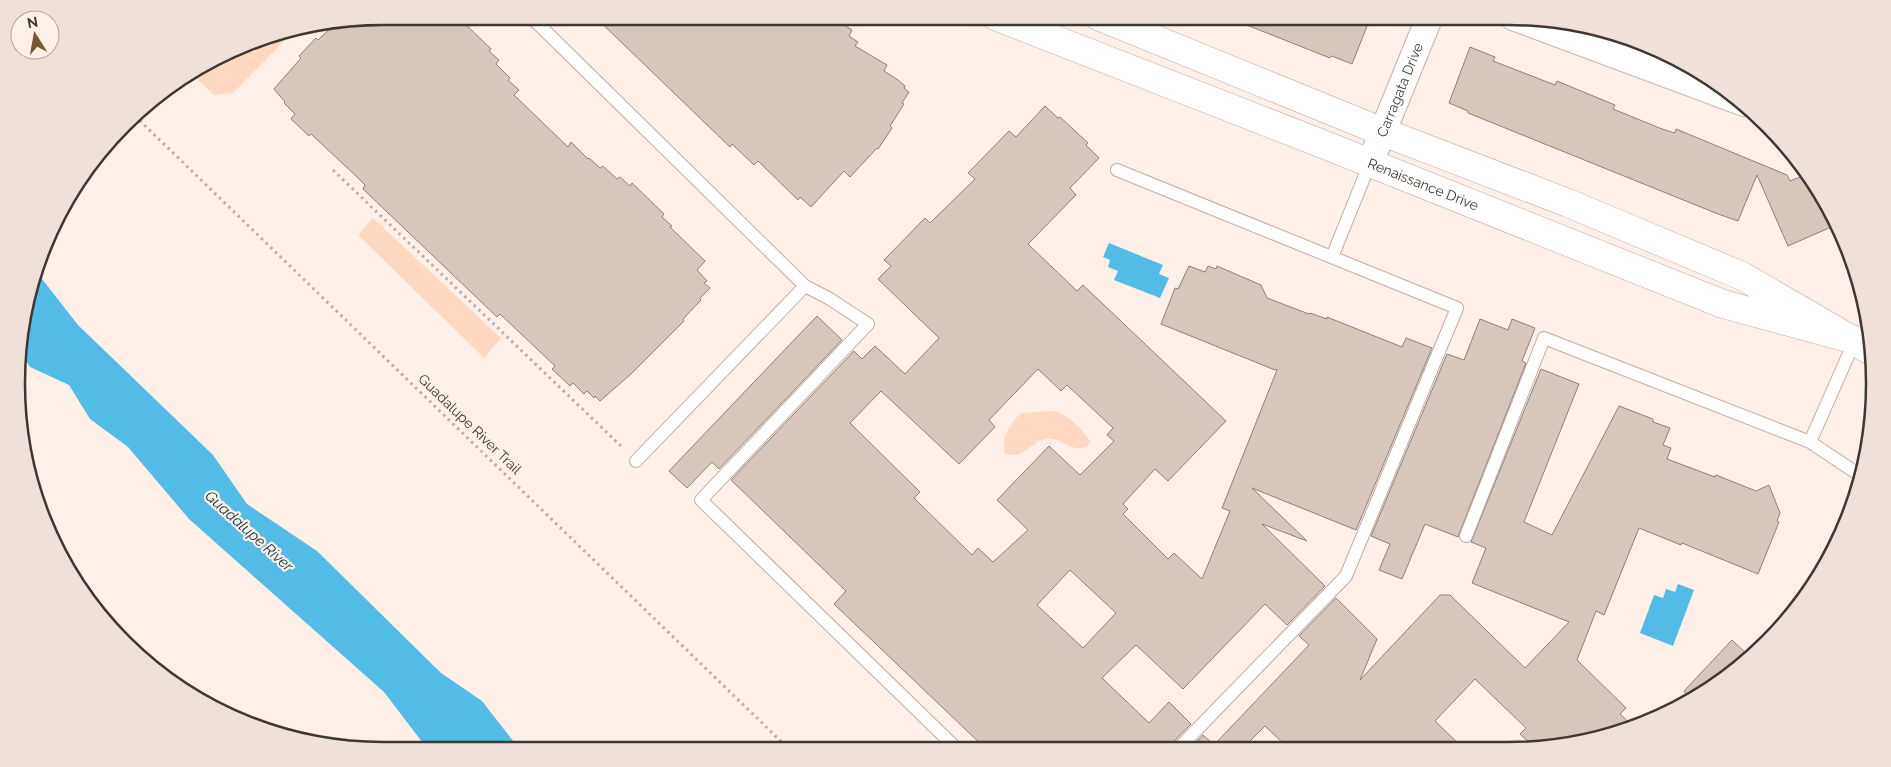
<svg xmlns="http://www.w3.org/2000/svg" width="1891" height="767" viewBox="0 0 1891 767" font-family="Raleway,sans-serif">
<style>
.green{fill:#ffd8bf}
.water{fill:#52bce6}
.building{fill:#d6c6bc;stroke:#8f8076;fill-rule:evenodd}
.lines{fill:none;stroke-linecap:round;stroke-linejoin:round}
.lane-casing{stroke:#bdada3;stroke-width:14}
.street-casing{stroke:#bdada3;stroke-width:28}
.secondary-casing{stroke:#bdada3;stroke-width:29}
.path{stroke:#baafa8;stroke-width:3;stroke-dasharray:2.5 4;stroke-linecap:butt}
.lane{stroke:#fff;stroke-width:12}
.street{stroke:#fff;stroke-width:26}
.secondary{stroke:#fff;stroke-width:28}
.labels{text-anchor:middle;stroke-width:4.5;stroke-linejoin:round;paint-order:stroke}
.street-label{font-size:14px;fill:#3e3833;stroke:#fef0e8}
.water-label{font-size:15px;font-style:italic;fill:#033546;stroke:#fef0e8}
.rim{fill:none;stroke:#3e3833;stroke-width:2.5}
</style>
<rect width="100%" height="100%" fill="#fef0e8"/>
<path class="green" d="M 294,31 L 233,93 L 214,95 L 190,72 L 200,65 L 265,36 Z
M 373,218 L 501,338 L 484,358 L 358,235 Z
M 1053,411 C 1069,414 1082,429 1091,443 C 1072,458 1064,437 1047,439 C 1030,441 1025,460 1005,454 C 1000,440 1011,422 1021,413 Z"/>
<path class="water" d="M 1109,243 L 1163,265 L 1159,274 L 1169,278 L 1160,298 L 1114,280 L 1118,271 L 1108,267 L 1110,260 L 1103,257 Z
M 35,270 L 78,325 L 213,455 L 247,504 L 317,551 L 441,673 L 482,701 L 520,750 L 429,751 L 384,692 L 189,519 L 128,447 L 90,419 L 69,385 L 30,367 L 20,351 L 19,335 Z
M 1678,584 L 1694,590 L 1673,646 L 1640,633 L 1654,595 L 1663,598 L 1666,589 L 1675,592 Z"/>
<path class="building" d="M 384,16 L 457,16 L 491,49 L 489,51 L 499,60 L 496,64 L 510,78 L 508,80 L 519,90 L 514,95 L 568,147 L 571,142 L 588,159 L 589,158 L 600,168 L 603,166 L 617,179 L 620,177 L 630,186 L 632,183 L 664,214 L 662,217 L 672,226 L 670,227 L 705,261 L 697,270 L 707,281 L 704,283 L 710,288 L 700,298 L 701,300 L 683,319 L 684,321 L 631,374 L 600,401 L 595,396 L 594,398 L 587,391 L 584,394 L 573,383 L 570,386 L 552,369 L 555,366 L 500,314 L 497,317 L 363,189 L 365,185 L 356,176 L 311,134 L 309,136 L 291,119 L 295,114 L 284,103 L 285,102 L 274,89 L 301,58 L 299,56 L 316,38 L 318,40 L 334,25 Z
M 594,16 L 829,16 L 852,30 L 849,36 L 858,42 L 855,46 L 887,65 L 884,71 L 898,80 L 905,86 L 904,88 L 909,92 L 902,103 L 904,104 L 890,126 L 892,128 L 878,149 L 877,148 L 850,177 L 844,171 L 811,207 L 800,197 L 798,200 L 758,161 L 754,165 L 732,144 L 730,147 Z
M 1229,16 L 1371,16 L 1352,64 L 1332,56 L 1330,58 L 1229,18 Z
M 1470,47 L 1495,57 L 1493,61 L 1555,85 L 1557,81 L 1615,105 L 1613,109 L 1662,129 L 1675,133 L 1676,129 L 1787,175 L 1790,181 L 1807,174 L 1838,224 L 1788,246 L 1757,175 L 1738,221 L 1718,214 L 1468,113 L 1468,111 L 1449,103 Z
M 1045,106 L 1058,118 L 1060,117 L 1088,143 L 1086,145 L 1099,158 L 1070,188 L 1076,195 L 1028,244 L 1077,291 L 1083,285 L 1226,421 L 1168,481 L 1155,469 L 1123,504 L 1128,509 L 1123,514 L 1168,559 L 1174,553 L 1202,579 L 1230,511 L 1222,508 L 1277,370 L 1276,369 L 1275,370 L 1161,324 L 1175,288 L 1178,289 L 1189,266 L 1205,272 L 1208,266 L 1216,269 L 1217,266 L 1261,285 L 1267,298 L 1309,314 L 1310,313 L 1327,319 L 1327,317 L 1402,347 L 1406,338 L 1432,348 L 1356,530 L 1252,488 L 1307,541 L 1262,524 L 1325,586 L 1287,625 L 1265,604 L 1183,689 L 1136,645 L 1102,678 L 1149,723 L 1169,702 L 1191,724 L 1172,743 L 1170,749 L 986,749 L 834,604 L 846,591 L 731,480 L 854,351 L 862,359 L 875,346 L 905,374 L 939,338 L 878,279 L 891,266 L 884,260 L 925,218 L 930,223 L 975,179 L 968,173 L 1009,131 L 1016,137 ZM 1038,369 L 1061,391 L 1067,385 L 1113,428 L 1107,435 L 1114,441 L 1080,475 L 1049,446 L 997,500 L 1028,530 L 993,562 L 978,548 L 972,555 L 914,498 L 920,492 L 850,423 L 881,391 L 959,464 L 995,427 L 989,420 ZM 1070,570 L 1116,613 L 1083,648 L 1037,605 Z
M 817,316 L 842,340 L 719,469 L 712,462 L 687,488 L 669,471 Z
M 1480,319 L 1508,330 L 1512,319 L 1535,328 L 1522,361 L 1526,363 L 1458,537 L 1425,524 L 1402,579 L 1379,570 L 1390,544 L 1371,536 L 1447,354 L 1464,360 Z
M 1541,369 L 1579,384 L 1524,522 L 1552,535 L 1619,406 L 1653,419 L 1653,422 L 1670,428 L 1663,445 L 1671,448 L 1667,459 L 1715,477 L 1716,475 L 1756,491 L 1769,485 L 1780,513 L 1777,521 L 1779,522 L 1758,574 L 1682,543 L 1681,545 L 1639,528 L 1604,615 L 1596,611 L 1577,660 L 1626,708 L 1620,714 L 1632,725 L 1556,748 L 1535,748 L 1520,734 L 1526,728 L 1475,679 L 1435,721 L 1463,748 L 1288,748 L 1265,726 L 1243,748 L 1190,749 L 1203,735 L 1214,745 L 1309,645 L 1299,636 L 1336,598 L 1377,639 L 1360,680 L 1440,595 L 1450,595 L 1525,668 L 1569,622 L 1472,583 L 1486,548 L 1471,542 Z
M 1732,640 L 1751,658 L 1690,699 L 1684,691 Z"/>
<g class="lines">
<g class="lane-casing">
<path id="lane" d="M 530,16 L 805,286 L 830,299 L 868,324 L 701,500 L 957,749
M 1117,170 L 1457,308 L 1346,576 L 1178,749
M 1332,257 L 1370,163
M 1810,442 L 1855,340
M 636,461 L 805,286
M 1466,536 L 1544,338 L 1810,442 L 1861,476"/>
</g>
<g class="street-casing">
<g id="street">
<path d="M 1513,17 L 1744,103"/>
<path id="s1" d="M 1370,163 L 1430,16"/>
</g>
</g>
<g class="secondary-casing">
<g id="secondary">
<path id="s2" d="M 995,16 L 1315,141 L 1723,304 L 1855,340"/>
<path d="M 1098,16 L 1383,132 L 1568,203 L 1742,276 L 1873,352"/>
</g>
</g>
<path class="path" d="M 135,116 L 790,750
M 333,170 L 621,446"/>
<use href="#lane" class="lane"/>
<use href="#street" class="street"/>
<use href="#secondary" class="secondary"/>
</g>
<g class="labels">
<g class="street-label">
<text dy="5" stroke="none"><textPath href="#s1" startOffset="79">Carragata Drive</textPath></text>
<text dy="5" stroke="none"><textPath href="#s2" startOffset="460">Renaissance Drive</textPath></text>
<text transform="translate(470 424) rotate(44)" y="5">Guadalupe River Trail</text>
</g>
<g class="water-label">
<text transform="translate(249 531) rotate(42)" y="5">Guadalupe River</text>
</g>
</g>
<path d="M0 0H1891V767H0ZM383 25H1508A358 358 0 0 1 1866 383V384A358 358 0 0 1 1508 742H383A358 358 0 0 1 25 384V383A358 358 0 0 1 383 25Z" fill="#efe1da" fill-rule="evenodd"/>
<path class="rim" d="M383 25H1508A358 358 0 0 1 1866 383V384A358 358 0 0 1 1508 742H383A358 358 0 0 1 25 384V383A358 358 0 0 1 383 25Z"/>
<g transform="translate(35 35) rotate(349)"><circle r="24" fill="#fef0e8" stroke="#b1a6a0"/>
<path d="M0-4L9 19L0 12L-9 19Z" fill="#79572f"/>
<text y="-8" font-size="14" font-weight="bold" text-anchor="middle" fill="#3e3833">N</text>
</g>
</svg>
